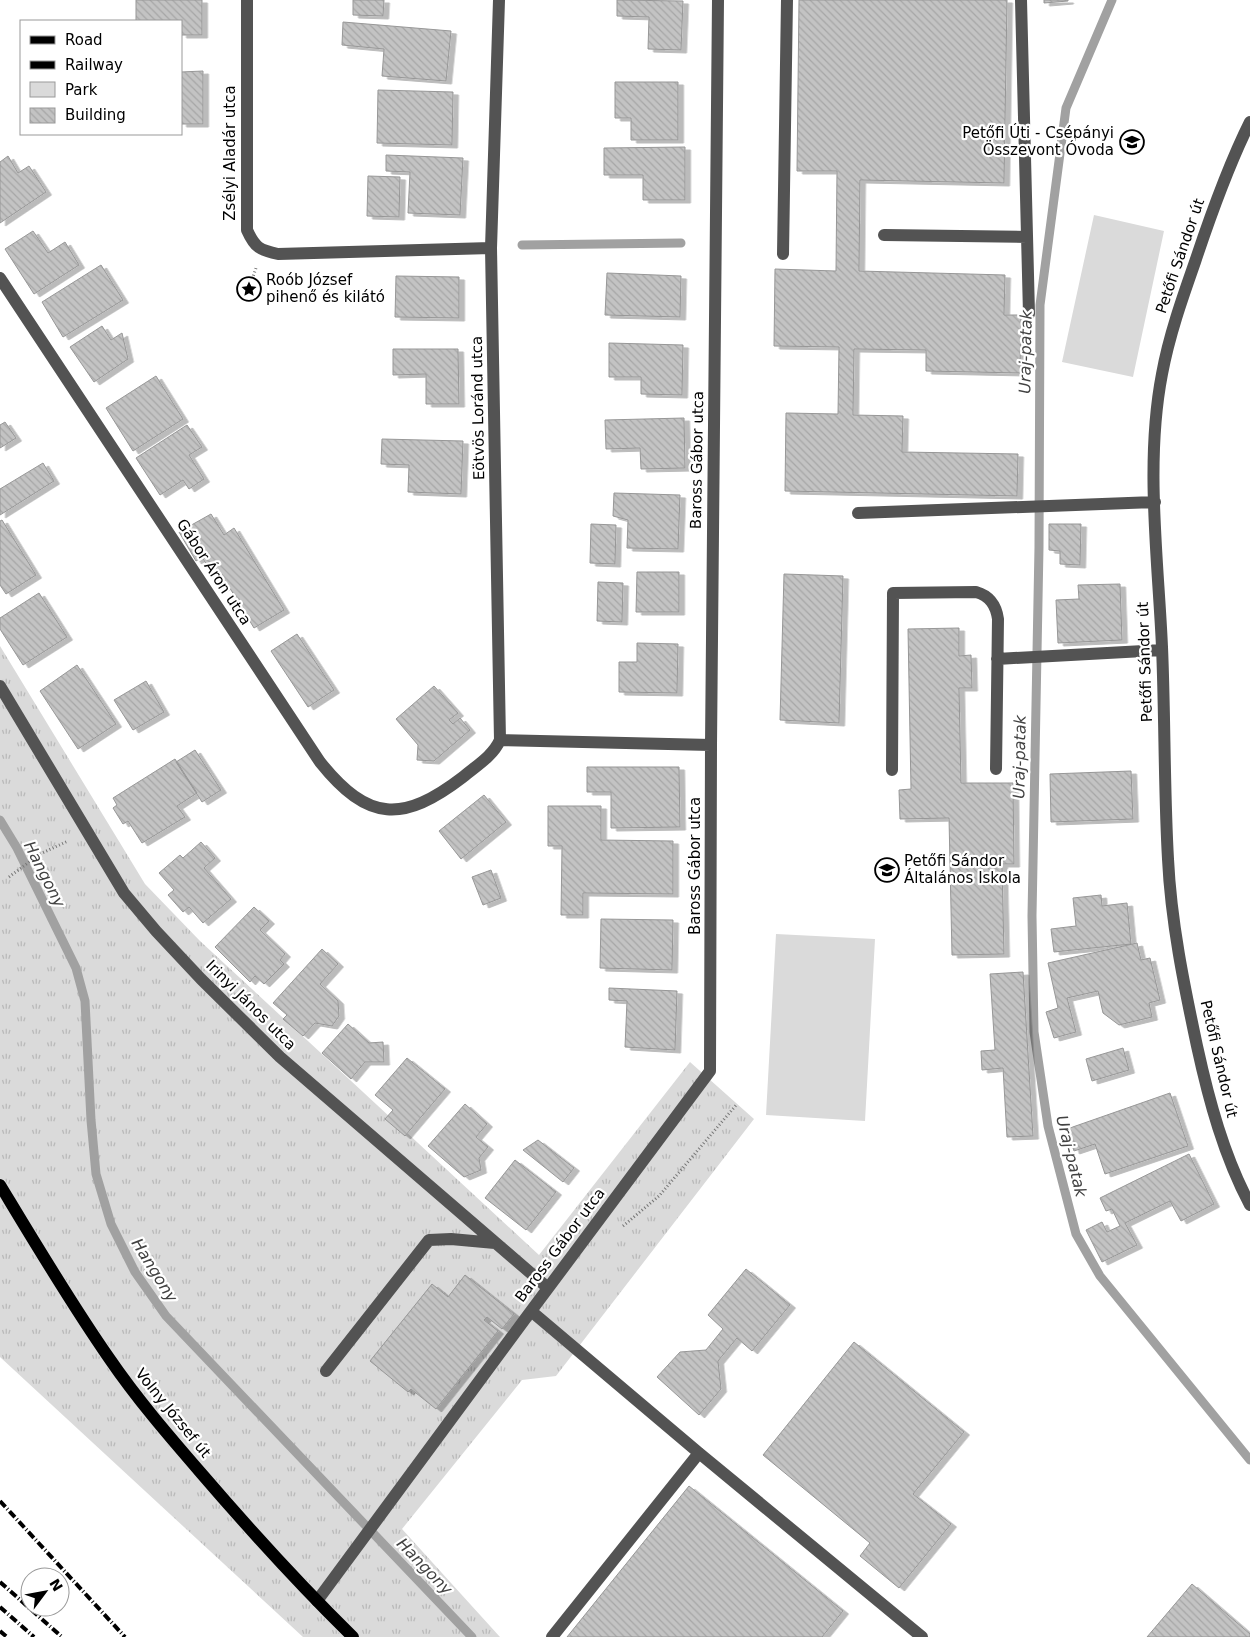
<svg xmlns="http://www.w3.org/2000/svg" width="1250" height="1637" viewBox="0 0 1250 1637" font-family="'DejaVu Sans',sans-serif">
<style>
.grass{fill:url(#grass-tufts)}
.park{fill:#dadada}
.lines{fill:none;stroke-linecap:round;stroke-linejoin:round}
.stream{stroke:#a1a1a1;stroke-width:9}
.building{fill:url(#building-back-hatch);stroke:#979797;filter:url(#shadow)}
.major-casing{stroke:#dbdbdb;stroke-width:14}
.path{stroke:#757575;stroke-width:3;stroke-dasharray:1 2.5;stroke-linecap:butt}
.minor{stroke:#535353;stroke-width:12}
.major{stroke:#000;stroke-width:12}
.rail{stroke:#000;stroke-width:4;stroke-dasharray:8 2.5 1 2.5;stroke-linecap:butt}
.labels{text-anchor:middle;stroke-width:4.5;stroke-linejoin:round;paint-order:stroke}
.poi-label{font-size:15px;fill:#000;stroke:#fff;text-anchor:start}
.street-label{font-size:15px;fill:#000;stroke:#fff}
.water-label{font-size:16px;font-style:italic;fill:#424242;stroke:#fff}
</style>
<defs>
<pattern id="grass-tufts" width="24" height="20" patternUnits="userSpaceOnUse" patternTransform="scale(1.25)"><rect width="24" height="20" fill="#dadada"/><path d="M3 7l-1-3M5 7V3M7 7l1-3M15 17l-1-3M17 17v-4M19 17l1-3" fill="none" stroke="#b9b9b9"/></pattern>
<pattern id="building-back-hatch" width="6" height="6" patternUnits="userSpaceOnUse" patternTransform="scale(1.25)"><rect width="6" height="6" fill="#c3c3c3"/><path d="M-1 5l2 2M0 0l6 6M5-1l2 2" fill="none" stroke="#a6a6a6"/></pattern>
<filter id="shadow"><feDropShadow dx="5.5" dy="3" stdDeviation="0" flood-color="#0004"/></filter>
</defs>
<rect width="100%" height="100%" fill="#fff"/>
<path class="grass" d="M 0,646 L 145,884 L 200,941 L 539,1255 L 690,1062 L 754,1119 L 556,1376 L 522,1380 L 402,1529 L 500,1637 L 303,1637 L 0,1357 Z"/>
<path class="park" d="M 1094,215 L 1164,231 L 1133,377 L 1062,362 Z
M 776,934 L 875,939 L 865,1121 L 766,1115 Z"/>
<g class="lines">
<path class="stream" d="M 1112,0 L 1066,108 L 1040,305 L 1039,547 L 1032,916 L 1034,1032 L 1048,1126 L 1076,1234 L 1100,1276 L 1250,1460
M 522,245 L 681,243
M 0,820 L 17,848 L 76,968 L 85,1001 L 91,1120 L 96,1174 L 111,1224 L 135,1272 L 166,1316 L 472,1637"/>
</g>
<path class="building" d="M 136,0 L 202,0 L 202,35 L 181,35 L 181,21 L 136,21 Z
M 353,0 L 384,0 L 383,16 L 353,15 Z
M 617,0 L 683,1 L 681,50 L 648,49 L 649,17 L 617,16 Z
M 799,0 L 1007,0 L 1004,183 L 860,180 L 859,271 L 1005,275 L 1004,315 L 1021,315 L 1020,373 L 926,371 L 926,350 L 854,349 L 853,415 L 903,416 L 902,452 L 1018,454 L 1017,496 L 785,491 L 786,413 L 838,414 L 839,347 L 774,346 L 775,269 L 836,271 L 837,171 L 797,171 Z
M 1044,0 L 1068,0 L 1068,1 L 1044,3 Z
M 343,22 L 451,31 L 446,81 L 382,76 L 384,49 L 342,45 Z
M 203,71 L 203,124 L 181,124 L 181,72 Z
M 615,82 L 678,82 L 678,140 L 631,140 L 631,118 L 615,118 Z
M 378,90 L 453,92 L 452,145 L 377,143 Z
M 685,147 L 685,200 L 643,200 L 643,175 L 604,175 L 604,148 Z
M 386,155 L 463,158 L 460,215 L 408,213 L 410,172 L 386,171 Z
M 8,156 L 18,173 L 29,166 L 46,192 L 0,223 L 0,162 Z
M 368,176 L 400,177 L 399,217 L 367,216 Z
M 33,231 L 48,253 L 65,242 L 79,265 L 34,294 L 5,249 Z
M 101,265 L 123,300 L 63,337 L 42,302 Z
M 607,273 L 681,276 L 680,317 L 605,315 Z
M 396,276 L 459,277 L 459,318 L 395,317 Z
M 102,326 L 111,340 L 122,333 L 128,359 L 94,382 L 70,347 Z
M 609,343 L 683,345 L 682,395 L 641,394 L 641,377 L 609,377 Z
M 393,349 L 458,349 L 459,404 L 426,404 L 426,374 L 393,375 Z
M 156,376 L 183,419 L 133,451 L 106,408 Z
M 684,418 L 685,468 L 641,469 L 640,448 L 606,449 L 605,420 Z
M 5,422 L 16,438 L 0,448 L 0,425 Z
M 187,425 L 202,447 L 189,455 L 204,479 L 189,489 L 183,480 L 160,495 L 136,458 Z
M 382,439 L 463,441 L 461,494 L 408,492 L 409,465 L 381,464 Z
M 43,463 L 54,481 L 0,515 L 0,489 Z
M 614,493 L 680,495 L 678,549 L 627,548 L 628,520 L 613,516 Z
M 211,514 L 224,535 L 234,528 L 284,610 L 254,628 L 228,585 L 221,589 L 202,557 L 196,561 L 179,532 Z
M 2,520 L 36,575 L 6,594 L 0,585 L 0,521 Z
M 591,524 L 616,525 L 615,564 L 590,563 Z
M 1049,524 L 1081,524 L 1080,565 L 1060,564 L 1060,551 L 1049,550 Z
M 637,572 L 679,572 L 679,612 L 636,612 Z
M 784,574 L 843,576 L 839,723 L 780,720 Z
M 598,582 L 623,583 L 622,622 L 597,621 Z
M 1120,584 L 1122,640 L 1058,643 L 1056,600 L 1079,599 L 1078,585 Z
M 39,593 L 67,637 L 23,665 L 0,629 L 0,618 Z
M 959,628 L 959,656 L 971,655 L 972,688 L 959,688 L 961,783 L 1013,783 L 1014,864 L 1002,864 L 1004,954 L 952,955 L 949,818 L 900,819 L 899,790 L 911,789 L 908,629 Z
M 297,634 L 334,690 L 308,707 L 271,651 Z
M 637,643 L 678,644 L 677,693 L 619,692 L 619,662 L 637,662 Z
M 77,665 L 116,724 L 78,749 L 40,691 Z
M 146,681 L 164,712 L 133,730 L 114,700 Z
M 434,686 L 458,713 L 449,720 L 453,724 L 460,718 L 470,730 L 434,761 L 417,760 L 418,745 L 396,719 Z
M 195,750 L 221,790 L 202,802 L 176,762 Z
M 175,759 L 197,793 L 177,806 L 185,817 L 142,843 L 128,821 L 123,824 L 113,808 L 117,805 L 113,798 Z
M 587,767 L 679,767 L 680,827 L 611,828 L 611,792 L 587,792 Z
M 1131,771 L 1133,819 L 1051,822 L 1050,774 Z
M 484,795 L 506,822 L 461,859 L 439,831 Z
M 548,806 L 601,806 L 601,840 L 673,841 L 673,894 L 583,893 L 583,915 L 561,915 L 562,846 L 548,846 Z
M 201,842 L 215,858 L 204,868 L 231,899 L 203,923 L 189,907 L 183,912 L 168,895 L 174,890 L 159,873 L 180,855 L 183,858 Z
M 491,870 L 501,898 L 483,905 L 472,877 Z
M 1101,895 L 1102,906 L 1127,903 L 1131,944 L 1054,952 L 1051,929 L 1076,926 L 1073,898 Z
M 254,907 L 269,921 L 260,930 L 285,954 L 280,960 L 284,964 L 264,984 L 255,976 L 250,982 L 215,947 Z
M 601,919 L 673,920 L 672,970 L 600,968 Z
M 1137,943 L 1141,960 L 1150,958 L 1160,1000 L 1149,1003 L 1152,1017 L 1119,1025 L 1103,1013 L 1098,991 L 1067,998 L 1076,1032 L 1054,1038 L 1046,1012 L 1058,1008 L 1048,963 Z
M 322,949 L 338,964 L 320,984 L 338,1001 L 339,1016 L 332,1026 L 315,1023 L 303,1036 L 283,1019 L 287,1015 L 273,1003 Z
M 1023,972 L 1033,1136 L 1007,1137 L 1003,1068 L 982,1070 L 981,1051 L 995,1050 L 990,974 Z
M 609,988 L 677,991 L 675,1050 L 625,1047 L 627,1001 L 609,1000 Z
M 348,1024 L 369,1043 L 383,1042 L 384,1062 L 365,1062 L 351,1079 L 322,1053 Z
M 1123,1048 L 1129,1070 L 1092,1081 L 1086,1059 Z
M 407,1058 L 445,1089 L 405,1136 L 385,1119 L 393,1110 L 375,1095 Z
M 1170,1093 L 1188,1146 L 1105,1174 L 1095,1144 L 1074,1151 L 1067,1129 Z
M 465,1104 L 487,1124 L 476,1137 L 488,1147 L 479,1158 L 481,1170 L 464,1177 L 428,1146 Z
M 538,1140 L 574,1168 L 563,1182 L 523,1150 Z
M 1189,1154 L 1214,1204 L 1181,1221 L 1170,1201 L 1125,1223 L 1137,1245 L 1102,1262 L 1086,1230 L 1102,1222 L 1107,1232 L 1120,1226 L 1112,1209 L 1106,1211 L 1100,1198 Z
M 515,1160 L 556,1192 L 526,1230 L 485,1198 Z
M 746,1269 L 790,1305 L 752,1351 L 737,1338 L 718,1361 L 721,1389 L 699,1415 L 657,1377 L 680,1352 L 706,1350 L 723,1329 L 708,1315 Z
M 465,1275 L 514,1314 L 502,1329 L 487,1317 L 484,1320 L 498,1331 L 436,1409 L 411,1389 L 408,1392 L 370,1361 L 432,1284 L 448,1297 Z
M 854,1342 L 964,1432 L 913,1494 L 951,1524 L 899,1588 L 860,1556 L 870,1543 L 763,1455 Z
M 689,1486 L 843,1611 L 822,1637 L 567,1637 Z
M 1192,1584 L 1250,1634 L 1250,1637 L 1147,1637 Z"/>
<g class="lines">
<g class="major-casing">
<path id="major" d="M 0,1185 C 35,1243 70,1302 109,1358 C 137,1399 169,1436 201,1473 C 250,1530 300,1585 353,1637"/>
</g>
<path class="path" d="M 249,289 L 256,268
M 9,877 L 40,854 L 68,841
M 623,1226 L 659,1196 L 737,1104"/>
<path class="minor" d="M 247,0 L 247,230 C 255,248 260,250 278,254 L 491,248
M 1021,0 L 1029,314
M 1250,122 C 1228,166 1211,214 1195,262 C 1182,299 1169,336 1162,374 C 1145,462 1158,558 1162,647 C 1165,718 1164,789 1168,859 C 1171,922 1184,985 1197,1046 C 1209,1101 1224,1156 1250,1205
M 884,235 L 1027,237
M 783,254 L 787,0
M 0,278 L 320,762 C 368,822 403,823 463,777 C 476,766 493,756 500,740 L 491,248 L 499,0
M 858,513 L 1155,502
M 997,659 L 1162,650
M 0,686 L 124,893 L 156,931 L 201,979 L 280,1057 L 548,1288
M 500,740 L 711,745
M 892,770 L 893,593 L 976,592 C 990,596 996,605 998,619 L 996,769
M 531,1311 L 699,1453 L 922,1637
M 326,1371 L 429,1240 L 451,1239 L 495,1243
M 317,1601 L 531,1311 L 710,1071 L 711,745 L 718,0
M 552,1637 L 699,1453"/>
<use href="#major" class="major"/>
<path class="rail" d="M 0,1501 L 125,1637
M 0,1582 L 62,1637
M 0,1607 L 34,1637
M 0,1631 L 7,1637"/>
</g>
<defs>
<g id="school-ring" transform="scale(1.25)"><circle r="9.5" fill="#fff" stroke="#000" stroke-width="1.5"/><path d="M0-5L7-2L0 1L-7-2ZM-4 1L0 2.5L4 1V4Q0 6-4 4Z" fill="#000"/></g>
<g id="sight-ring" transform="scale(1.25)"><circle r="9.5" fill="#fff" stroke="#000" stroke-width="1.5"/><path d="M0-6L1.8-2.2L6-1.7L2.9 1.2L3.7 5.4L0 3.3L-3.7 5.4L-2.9 1.2L-6-1.7L-1.8-2.2Z" fill="#000"/></g>
</defs>
<g fill-rule="evenodd">
<use href="#school-ring" x="1132" y="142"/>
<use href="#sight-ring" x="249" y="289"/>
<use href="#school-ring" x="887" y="870"/>
</g>
<g class="labels">
<g class="poi-label">
<text x="1114" y="138" text-anchor="end">Petőfi Úti - Csépányi<tspan x="1114" dy="17">Összevont Óvoda</tspan></text>
<text x="266" y="285">Roób József<tspan x="266" dy="17">pihenő és kilátó</tspan></text>
<text x="904" y="866">Petőfi Sándor<tspan x="904" dy="17">Általános Iskola</tspan></text>
</g>
<g class="street-label">
<text transform="translate(230 153) rotate(-90)" y="5">Zsélyi Aladár utca</text>
<text transform="translate(1180 256) rotate(-71)" y="5">Petőfi Sándor út</text>
<text transform="translate(478 408) rotate(-91)" y="5">Eötvös Loránd utca</text>
<text transform="translate(697 460) rotate(-89)" y="5">Baross Gábor utca</text>
<text transform="translate(214 572) rotate(57)" y="5">Gábor Áron utca</text>
<text transform="translate(1145 662) rotate(-92)" y="5">Petőfi Sándor út</text>
<text transform="translate(695 866) rotate(-90)" y="5">Baross Gábor utca</text>
<text transform="translate(251 1005) rotate(45)" y="5">Irinyi János utca</text>
<text transform="translate(1219 1059) rotate(77)" y="5">Petőfi Sándor út</text>
<text transform="translate(560 1245) rotate(-53)" y="5">Baross Gábor utca</text>
<text transform="translate(173 1413) rotate(51)" y="5">Volny József út</text>
</g>
<g class="water-label">
<text transform="translate(1025 352) rotate(-89)" y="6">Uraj-patak</text>
<text transform="translate(1019 757) rotate(-89)" y="6">Uraj-patak</text>
<text transform="translate(45 874) rotate(63)" y="6">Hangony</text>
<text transform="translate(1072 1156) rotate(76)" y="6">Uraj-patak</text>
<text transform="translate(155 1270) rotate(58)" y="6">Hangony</text>
<text transform="translate(425 1566) rotate(46)" y="6">Hangony</text>
</g>
</g>
<rect x="20" y="20" width="162" height="115" fill="#ffffff" stroke="#999999"/>
<rect x="30" y="36" width="25" height="8" fill="#000000" stroke="#999999"/>
<text x="65" y="45" font-size="15" fill="#000000">Road</text>
<rect x="30" y="61" width="25" height="8" fill="#000000" stroke="#999999"/>
<text x="65" y="70" font-size="15" fill="#000000">Railway</text>
<rect x="30" y="82" width="25" height="15" fill="#dadada" stroke="#999999"/>
<text x="65" y="95" font-size="15" fill="#000000">Park</text>
<rect x="30" y="108" width="25" height="15" fill="url(#building-back-hatch)" stroke="#999999"/>
<text x="65" y="120" font-size="15" fill="#000000">Building</text>
<g transform="translate(45 1592) rotate(58)"><circle r="24" fill="#ffffff" stroke="#999999"/>
<path d="M0-4L9 19L0 12L-9 19Z" fill="#000000"/>
<text y="-8" font-size="14" font-weight="bold" text-anchor="middle" fill="#000000">N</text>
</g>
</svg>
